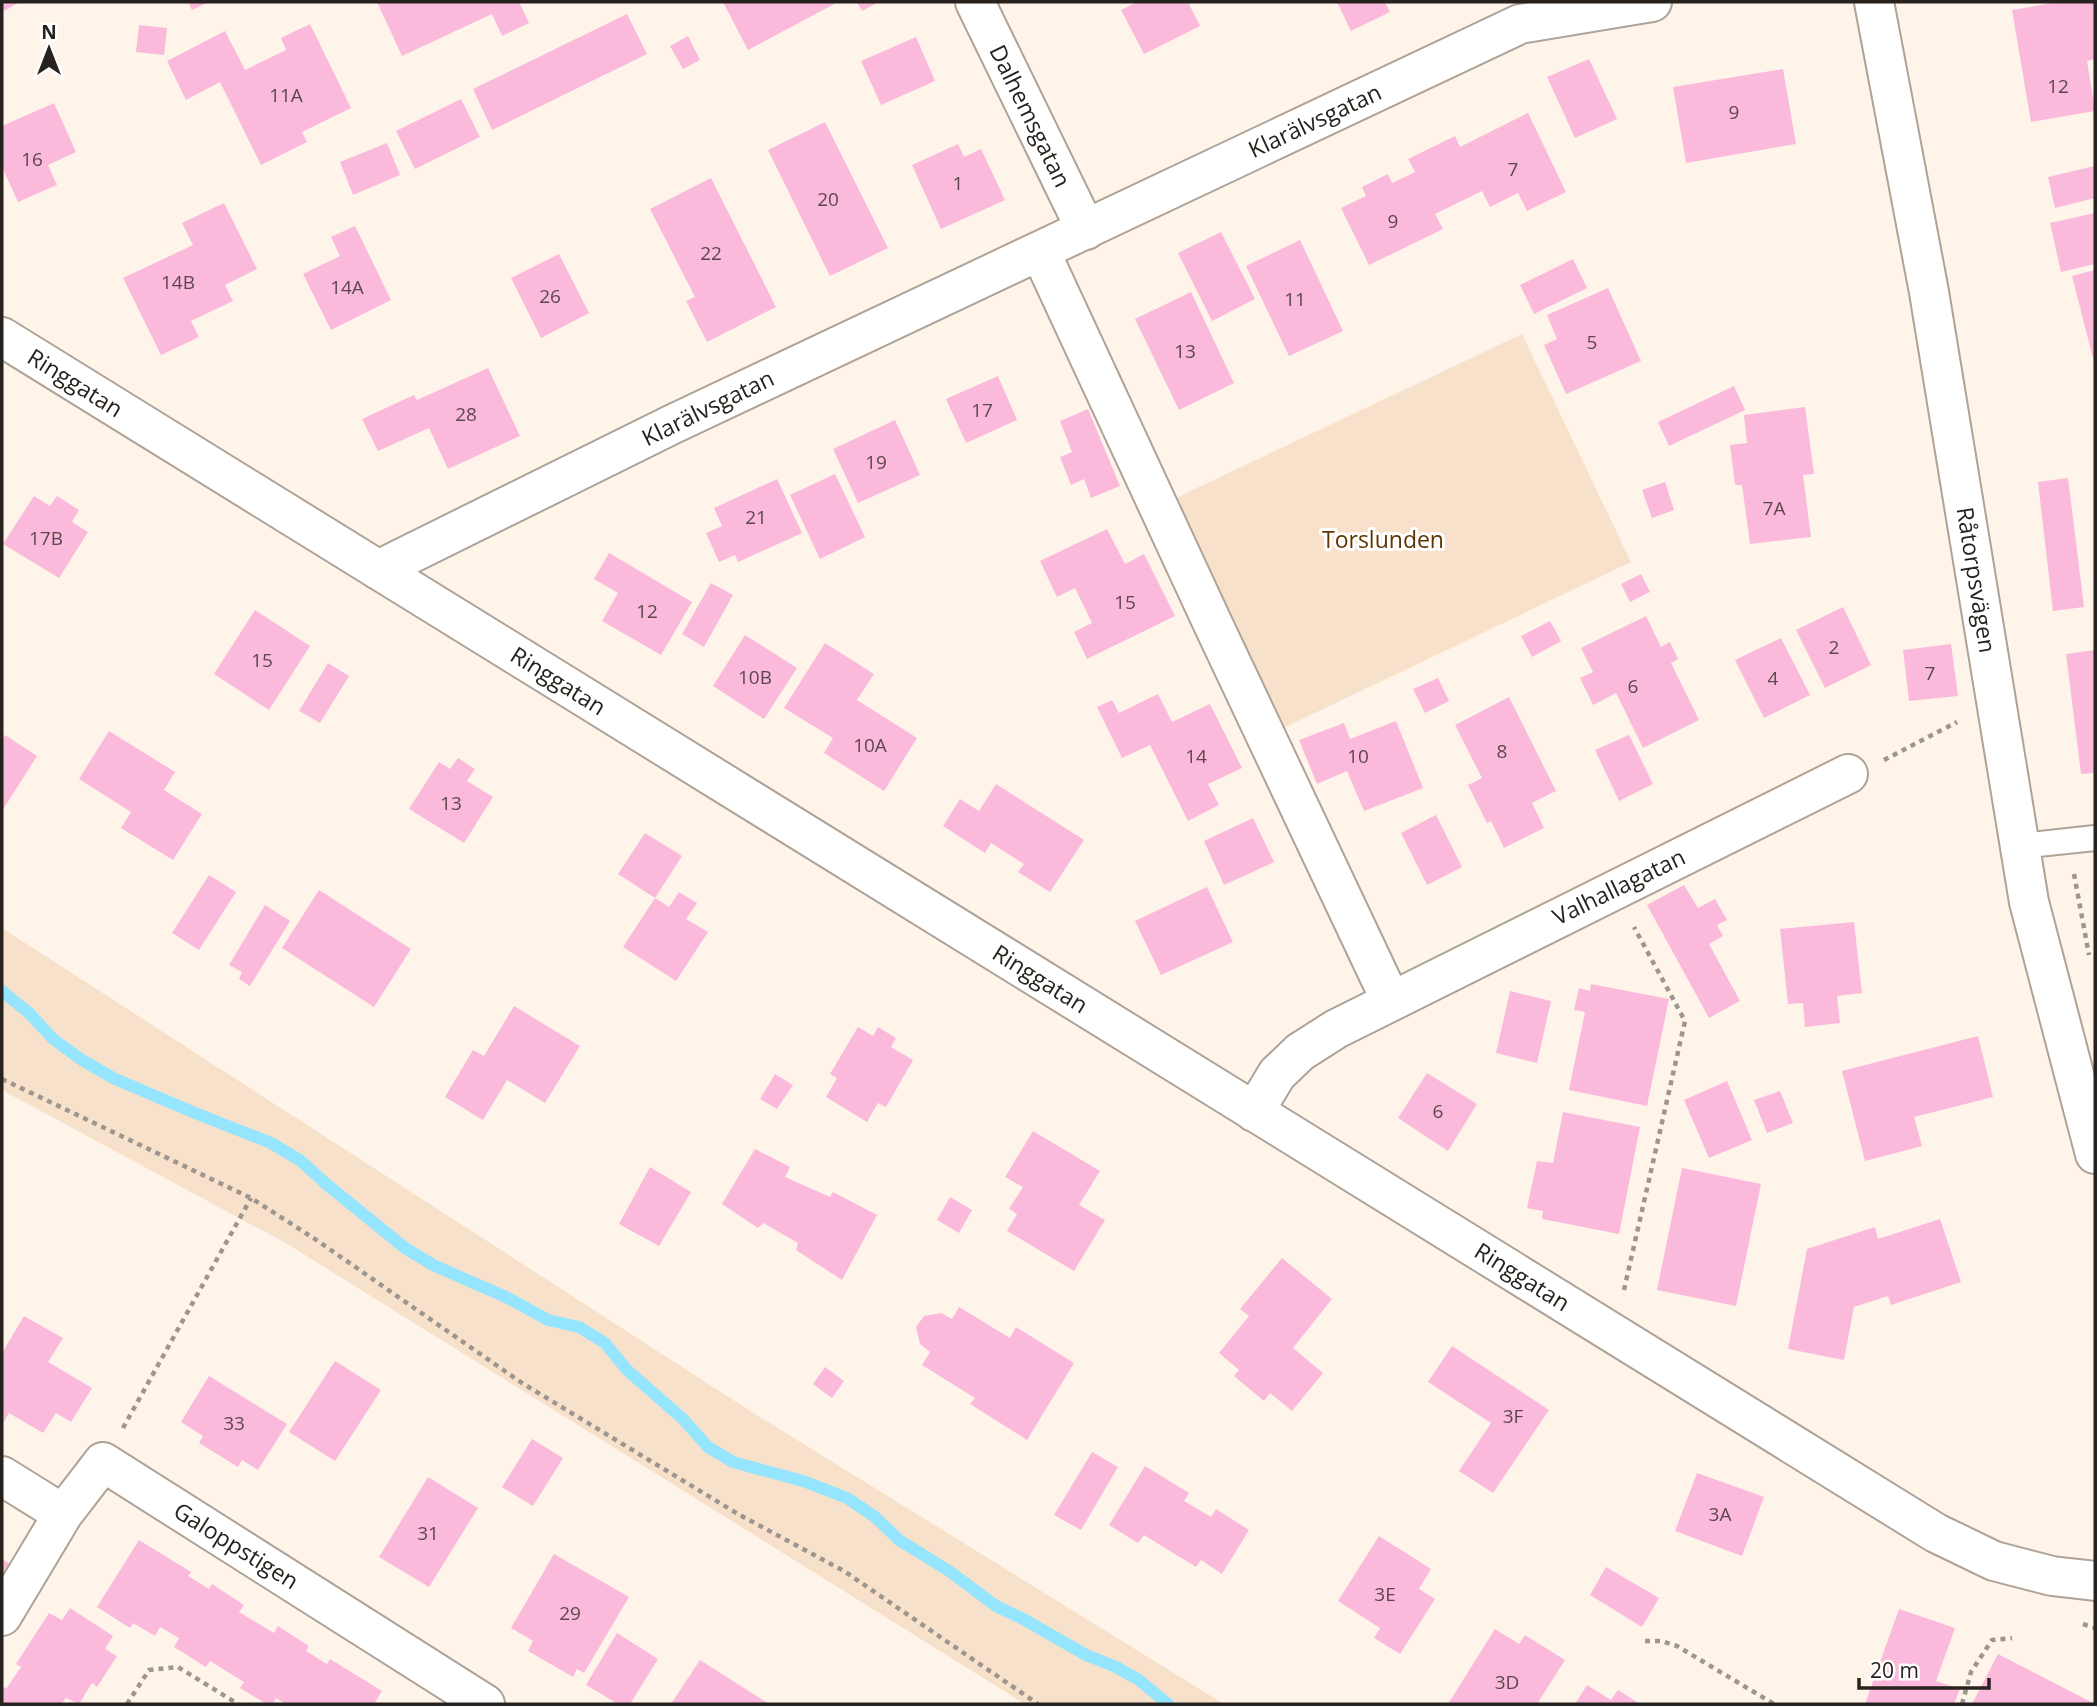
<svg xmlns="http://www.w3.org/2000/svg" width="2097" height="1706" viewBox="0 0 2097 1706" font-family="'Open Sans',sans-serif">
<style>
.green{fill:#f8e1cb}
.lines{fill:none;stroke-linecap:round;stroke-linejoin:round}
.stream{stroke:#95e5fe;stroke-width:12}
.building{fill:#fbbadb}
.service-casing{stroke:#afa297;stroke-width:28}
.minor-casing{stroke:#afa297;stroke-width:42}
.tertiary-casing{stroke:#afa297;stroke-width:42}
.path{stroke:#9d968e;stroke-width:4.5;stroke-dasharray:5 5;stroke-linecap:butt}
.service{stroke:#fff;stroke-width:24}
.minor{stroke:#fff;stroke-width:38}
.tertiary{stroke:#fff;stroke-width:38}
.labels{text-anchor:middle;stroke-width:6;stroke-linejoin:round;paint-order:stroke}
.number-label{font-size:19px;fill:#5c484c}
.street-label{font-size:23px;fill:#27221d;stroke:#fff}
.park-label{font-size:23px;fill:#5d3602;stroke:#fff}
</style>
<rect width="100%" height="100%" fill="#fef4ea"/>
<path class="green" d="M 1522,334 L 1631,562 L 1273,733 L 1163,504 Z
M 2,928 L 755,1414 L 1224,1704 L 1025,1704 L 289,1245 L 2,1090 Z"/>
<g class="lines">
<path class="stream" d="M 2,991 L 30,1014 L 53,1039 L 82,1060 L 113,1078 L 195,1113 L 271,1143 L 301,1161 L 325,1183 L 405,1248 L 433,1265 L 508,1298 L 548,1320 L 579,1327 L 605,1343 L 627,1370 L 683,1419 L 708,1447 L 733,1462 L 803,1481 L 847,1498 L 875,1517 L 899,1540 L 949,1571 L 996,1606 L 1025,1620 L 1086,1655 L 1116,1667 L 1139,1680 L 1168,1704"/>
</g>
<path class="building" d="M 2,2 L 20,2 L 2,12 Z
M 188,2 L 209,2 L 192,10 Z
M 377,2 L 519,2 L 529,23 L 502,36 L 492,14 L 402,56 Z
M 723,2 L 838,2 L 748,50 Z
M 857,2 L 879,2 L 862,11 Z
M 1137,2 L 1188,2 L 1200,26 L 1144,54 L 1121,10 Z
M 1337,2 L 1385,2 L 1390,12 L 1351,31 Z
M 2059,2 L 2095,2 L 2095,59 L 2087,61 L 2095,111 L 2031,122 L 2012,10 Z
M 627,14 L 647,54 L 492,130 L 473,89 Z
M 310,24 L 351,108 L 302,132 L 307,142 L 261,165 L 220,82 L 186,100 L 167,61 L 225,31 L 245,70 L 286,50 L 281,38 Z
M 139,25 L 167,28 L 164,55 L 136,52 Z
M 688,36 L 700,60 L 683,69 L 670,46 Z
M 916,37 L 935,81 L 881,105 L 861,61 Z
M 1589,59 L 1617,119 L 1575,138 L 1547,77 Z
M 1783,69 L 1796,144 L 1686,163 L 1673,87 Z
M 461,99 L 480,137 L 415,169 L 396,131 Z
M 54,103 L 76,152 L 48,165 L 57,185 L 18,202 L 2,167 L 2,126 Z
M 1528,113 L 1566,192 L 1527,211 L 1518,193 L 1490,207 L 1482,191 L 1435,214 L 1443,229 L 1369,265 L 1341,208 L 1366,196 L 1362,187 L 1388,174 L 1392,183 L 1415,172 L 1408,159 L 1455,136 L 1460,147 Z
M 825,122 L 888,248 L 830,276 L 768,150 Z
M 387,143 L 400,175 L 353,195 L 340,162 Z
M 958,144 L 964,157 L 981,149 L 1005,200 L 941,229 L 912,165 Z
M 2095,166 L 2095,198 L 2055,208 L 2048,177 Z
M 711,178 L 776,307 L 707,342 L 686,301 L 695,297 L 650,209 Z
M 224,203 L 257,269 L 225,285 L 233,301 L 191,321 L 199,337 L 161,355 L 123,278 L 193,245 L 182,223 Z
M 2095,213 L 2095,264 L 2061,272 L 2050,223 Z
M 355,226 L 391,300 L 331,330 L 303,274 L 340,256 L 331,237 Z
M 1221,232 L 1255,299 L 1212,321 L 1178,253 Z
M 1300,240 L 1343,331 L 1289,356 L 1246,266 Z
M 559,254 L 589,313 L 541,338 L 511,278 Z
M 1573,259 L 1587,288 L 1534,314 L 1520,285 Z
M 2095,270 L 2095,362 L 2094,362 L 2072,276 Z
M 1608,288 L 1641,361 L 1566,394 L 1544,345 L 1557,339 L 1547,315 Z
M 1191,292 L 1234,383 L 1179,410 L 1135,319 Z
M 488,368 L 520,436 L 448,469 L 429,428 L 378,451 L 362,419 L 414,395 L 417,400 Z
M 998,376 L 1017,420 L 966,443 L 946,399 Z
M 1734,386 L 1745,410 L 1669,446 L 1658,422 Z
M 1805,407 L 1814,474 L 1803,475 L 1811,537 L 1750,544 L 1742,485 L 1735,485 L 1730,445 L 1747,443 L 1744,415 Z
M 1088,409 L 1120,486 L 1091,498 L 1084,479 L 1071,485 L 1060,457 L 1072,452 L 1060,421 Z
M 895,420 L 920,475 L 858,503 L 833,449 Z
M 835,474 L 865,537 L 820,559 L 790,495 Z
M 2068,478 L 2084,607 L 2053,611 L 2038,482 Z
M 777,479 L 802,533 L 738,562 L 735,555 L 719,562 L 706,533 L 722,526 L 714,508 Z
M 1665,482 L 1674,510 L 1652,518 L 1642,490 Z
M 34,496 L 50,506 L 57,496 L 79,510 L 72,522 L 88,532 L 59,578 L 3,544 Z
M 1107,529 L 1125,564 L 1144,554 L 1175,616 L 1087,659 L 1074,632 L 1092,623 L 1075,588 L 1057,597 L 1040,561 Z
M 609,553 L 692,602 L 661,655 L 602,621 L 618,593 L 594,579 Z
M 1641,574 L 1650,592 L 1630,602 L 1621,584 Z
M 711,583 L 733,595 L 704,647 L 682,634 Z
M 1843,607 L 1871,665 L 1825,688 L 1796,630 Z
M 255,610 L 310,646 L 269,710 L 214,674 Z
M 1646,616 L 1661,647 L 1670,642 L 1678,659 L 1671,663 L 1699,720 L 1643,748 L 1616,693 L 1593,705 L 1580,678 L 1593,672 L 1581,648 Z
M 1550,621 L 1561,641 L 1532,657 L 1521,636 Z
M 745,635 L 797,668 L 764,719 L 713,686 Z
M 1781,638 L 1810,695 L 1764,718 L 1735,660 Z
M 825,643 L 874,674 L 857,700 L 917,738 L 884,791 L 824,753 L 833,738 L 784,708 Z
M 1951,644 L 1958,696 L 1909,701 L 1903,650 Z
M 2095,650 L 2095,773 L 2081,774 L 2066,654 Z
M 328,663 L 349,676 L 320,723 L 299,711 Z
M 1438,678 L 1449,701 L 1425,713 L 1413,689 Z
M 1158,694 L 1172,722 L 1210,704 L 1242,768 L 1208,784 L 1219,805 L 1188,821 L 1150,745 L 1122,758 L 1097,707 L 1112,700 L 1119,713 Z
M 1509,697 L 1556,791 L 1532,803 L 1544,828 L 1504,848 L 1491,821 L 1487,823 L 1468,785 L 1482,778 L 1455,725 Z
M 1396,721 L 1423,788 L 1364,811 L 1347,771 L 1317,784 L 1299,740 L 1344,723 L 1350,739 Z
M 109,731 L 175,772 L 164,790 L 202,814 L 173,860 L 121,828 L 131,812 L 79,779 Z
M 5,735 L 37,756 L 2,811 L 2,740 Z
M 1629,735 L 1653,784 L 1619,801 L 1595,750 Z
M 458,758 L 475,769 L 467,781 L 493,797 L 464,843 L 409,809 L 439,762 L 450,769 Z
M 996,784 L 1084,840 L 1050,892 L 1018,872 L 1024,864 L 991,843 L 985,853 L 943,826 L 960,799 L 979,811 Z
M 1436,815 L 1462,867 L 1427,885 L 1401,833 Z
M 1253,818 L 1274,862 L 1224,885 L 1204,841 Z
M 645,833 L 682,856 L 655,898 L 669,907 L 679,892 L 697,903 L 686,919 L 708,932 L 676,981 L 623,947 L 655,898 L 618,874 Z
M 209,875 L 236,892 L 199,950 L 172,933 Z
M 1684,885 L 1698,908 L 1715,899 L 1727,920 L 1717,925 L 1723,936 L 1709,944 L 1740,1001 L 1709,1018 L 1647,905 Z
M 1207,887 L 1233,942 L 1161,975 L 1135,921 Z
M 319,890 L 411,949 L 374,1007 L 282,948 Z
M 265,905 L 290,921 L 250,986 L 239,979 L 242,972 L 229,965 Z
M 1854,922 L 1862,993 L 1837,996 L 1840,1023 L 1805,1027 L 1803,1003 L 1788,1004 L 1780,929 Z
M 1591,984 L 1669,999 L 1647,1106 L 1569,1090 L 1585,1012 L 1574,1010 L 1579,988 L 1590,991 Z
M 1510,991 L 1551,1001 L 1537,1063 L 1496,1053 Z
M 514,1006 L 580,1046 L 545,1103 L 507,1080 L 483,1120 L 445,1097 L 473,1050 L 484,1056 Z
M 858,1027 L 873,1036 L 878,1027 L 896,1038 L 891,1047 L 913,1060 L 886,1107 L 878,1103 L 867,1122 L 826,1097 L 837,1078 L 830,1074 Z
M 1978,1036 L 1993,1097 L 1914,1117 L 1922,1146 L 1865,1161 L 1842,1071 Z
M 1427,1073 L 1477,1104 L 1448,1151 L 1398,1118 Z
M 775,1074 L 793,1085 L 777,1109 L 760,1099 Z
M 1727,1081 L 1752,1140 L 1709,1158 L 1684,1100 Z
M 1780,1091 L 1793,1123 L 1767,1133 L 1754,1100 Z
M 1563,1112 L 1640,1127 L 1619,1234 L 1542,1219 L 1543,1211 L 1527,1208 L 1537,1161 L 1553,1163 Z
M 1033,1131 L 1100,1171 L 1079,1205 L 1105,1220 L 1074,1271 L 1007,1231 L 1017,1214 L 1009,1209 L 1023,1187 L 1005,1177 Z
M 755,1149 L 790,1167 L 785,1177 L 830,1197 L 833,1192 L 877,1215 L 842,1280 L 796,1250 L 798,1243 L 763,1223 L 758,1228 L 722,1204 Z
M 650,1167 L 691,1192 L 659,1246 L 619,1224 Z
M 1682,1168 L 1761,1184 L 1736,1306 L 1657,1290 Z
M 950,1197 L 972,1210 L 959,1233 L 937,1220 Z
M 1940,1219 L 1961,1282 L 1891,1305 L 1888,1296 L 1854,1307 L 1844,1360 L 1788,1349 L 1807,1249 L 1875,1227 L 1878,1239 Z
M 1282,1258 L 1332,1299 L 1293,1348 L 1323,1373 L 1292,1411 L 1270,1393 L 1264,1401 L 1234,1376 L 1239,1370 L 1219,1353 L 1249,1316 L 1240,1309 Z
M 959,1307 L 1010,1338 L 1016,1327 L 1074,1363 L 1027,1440 L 970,1404 L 975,1398 L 922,1365 L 930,1352 L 920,1344 L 916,1327 L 924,1316 L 941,1313 L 952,1319 Z
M 24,1316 L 63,1338 L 48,1362 L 92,1388 L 71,1422 L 56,1413 L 43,1433 L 9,1413 L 3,1423 L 2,1422 L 2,1353 Z
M 1452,1346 L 1549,1410 L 1493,1493 L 1459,1471 L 1491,1423 L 1428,1382 Z
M 335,1361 L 381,1390 L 335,1461 L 289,1432 Z
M 825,1367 L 844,1381 L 832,1398 L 813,1384 Z
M 209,1376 L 287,1424 L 258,1470 L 242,1460 L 238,1467 L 199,1443 L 203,1436 L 181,1422 Z
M 532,1439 L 563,1458 L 533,1506 L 502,1487 Z
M 1092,1452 L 1118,1467 L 1081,1530 L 1054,1515 Z
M 1145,1466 L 1189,1493 L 1184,1501 L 1211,1517 L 1216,1509 L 1249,1530 L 1222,1574 L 1201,1560 L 1196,1567 L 1144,1535 L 1138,1543 L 1109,1525 Z
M 1697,1473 L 1764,1497 L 1742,1556 L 1675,1531 Z
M 428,1477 L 478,1508 L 429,1587 L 379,1557 Z
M 1379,1536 L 1431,1569 L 1419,1589 L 1435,1599 L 1400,1654 L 1374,1638 L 1380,1628 L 1338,1601 Z
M 139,1540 L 191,1572 L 188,1576 L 209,1589 L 212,1584 L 244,1605 L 239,1612 L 274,1633 L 278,1626 L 309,1646 L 306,1651 L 327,1664 L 330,1659 L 382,1691 L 374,1704 L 286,1704 L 276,1698 L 273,1704 L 266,1704 L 240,1688 L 244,1682 L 210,1661 L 206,1667 L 174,1647 L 179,1638 L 160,1627 L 155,1636 L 133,1623 L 130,1628 L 97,1607 Z
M 554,1554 L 629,1597 L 584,1673 L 577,1669 L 573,1677 L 528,1651 L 533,1641 L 511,1628 Z
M 2,1559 L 10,1564 L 2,1577 Z
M 1606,1567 L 1659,1598 L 1642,1627 L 1590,1595 Z
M 70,1608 L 113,1636 L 105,1649 L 117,1656 L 97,1687 L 92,1683 L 79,1704 L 66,1698 L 61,1704 L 2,1704 L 2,1686 L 6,1689 L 21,1667 L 16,1664 L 49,1613 L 62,1620 Z
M 1899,1609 L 1955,1628 L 1936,1681 L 1960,1689 L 1954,1704 L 1865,1704 Z
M 1495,1629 L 1519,1644 L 1525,1635 L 1565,1660 L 1537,1704 L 1448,1704 Z
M 617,1633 L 658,1659 L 630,1704 L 618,1704 L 586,1685 Z
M 1998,1654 L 2095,1704 L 1972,1704 Z
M 700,1660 L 769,1704 L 671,1704 Z
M 1587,1685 L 1611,1700 L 1618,1690 L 1640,1704 L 1575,1704 Z"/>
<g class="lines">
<g class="service-casing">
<path id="service" d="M 2020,846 L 2095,838"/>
</g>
<g class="minor-casing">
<path id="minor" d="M 975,2 L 1086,230
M 1040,251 L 1212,622 L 1391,1001
M 2,337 L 1936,1533 L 1994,1561 L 2052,1576 L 2095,1581
M 378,570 L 673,424 L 1520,24 L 1652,2
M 1254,1112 L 1277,1074 L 1300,1052 L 1336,1029 L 1848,774
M 2,1476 L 63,1514 L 103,1462 L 485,1704
M 2,1616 L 63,1514"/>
</g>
<g class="tertiary-casing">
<path id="tertiary" d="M 1874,2 L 1929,292 L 2029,902 L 2095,1154"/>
</g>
<path class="path" d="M 1884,760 L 1957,722
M 2074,874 L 2089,955
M 2,1079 L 251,1198 L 315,1239 L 522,1383 L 738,1514 L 844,1571 L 1038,1704
M 1624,1290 L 1685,1021 L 1634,927
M 123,1428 L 251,1198
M 2083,1624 L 2095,1628
M 1645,1641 L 1661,1641 L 1677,1646 L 1774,1704
M 127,1704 L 149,1670 L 178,1667 L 238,1704
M 1962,1704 L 1971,1672 L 1992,1640 L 2012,1638"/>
<use href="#service" class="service"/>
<use href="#minor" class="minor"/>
<use href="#tertiary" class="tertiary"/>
</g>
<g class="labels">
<g class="number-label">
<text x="2058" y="93">12</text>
<text x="286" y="102">11A</text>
<text x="1734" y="119">9</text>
<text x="32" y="166">16</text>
<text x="1513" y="176">7</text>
<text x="958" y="190">1</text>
<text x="828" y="206">20</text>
<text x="1393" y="228">9</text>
<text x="711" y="260">22</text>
<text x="178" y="289">14B</text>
<text x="347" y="294">14A</text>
<text x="550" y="303">26</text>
<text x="1295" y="306">11</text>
<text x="1592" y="349">5</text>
<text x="1185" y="358">13</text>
<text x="982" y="417">17</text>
<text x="466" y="421">28</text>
<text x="876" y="469">19</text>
<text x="1774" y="515">7A</text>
<text x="756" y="524">21</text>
<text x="46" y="545">17B</text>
<text x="1125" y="609">15</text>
<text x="647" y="618">12</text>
<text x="1834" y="654">2</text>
<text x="262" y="667">15</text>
<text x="1930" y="680">7</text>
<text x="755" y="684">10B</text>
<text x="1773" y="685">4</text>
<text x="1633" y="693">6</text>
<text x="870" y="752">10A</text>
<text x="1502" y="758">8</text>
<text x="1196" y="763">14</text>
<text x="1358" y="763">10</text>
<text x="451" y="810">13</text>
<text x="1438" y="1118">6</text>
<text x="1513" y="1423">3F</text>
<text x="234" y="1430">33</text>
<text x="1720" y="1521">3A</text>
<text x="428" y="1540">31</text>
<text x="1385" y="1601">3E</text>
<text x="570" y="1620">29</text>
<text x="1507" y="1689">3D</text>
</g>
<g class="street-label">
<text transform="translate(1030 116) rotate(64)" y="8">Dalhemsgatan</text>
<text transform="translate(1315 121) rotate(-25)" y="8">Klarälvsgatan</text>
<text transform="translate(75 383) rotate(32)" y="8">Ringgatan</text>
<text transform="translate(708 408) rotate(-26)" y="8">Klarälvsgatan</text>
<text transform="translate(1976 580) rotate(81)" y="8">Råtorpsvägen</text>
<text transform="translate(558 681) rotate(32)" y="8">Ringgatan</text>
<text transform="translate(1619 887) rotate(-26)" y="8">Valhallagatan</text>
<text transform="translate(1040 979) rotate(32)" y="8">Ringgatan</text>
<text transform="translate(1522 1277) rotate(32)" y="8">Ringgatan</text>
<text transform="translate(236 1546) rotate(32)" y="8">Galoppstigen</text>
</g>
<g class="park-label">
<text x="1383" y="548">Torslunden</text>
</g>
</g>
<rect width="2097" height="1706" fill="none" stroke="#27221d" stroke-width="7"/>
<g transform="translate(49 49)" stroke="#ffffff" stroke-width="5" paint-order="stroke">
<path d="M0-5L12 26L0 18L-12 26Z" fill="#27221d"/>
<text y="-10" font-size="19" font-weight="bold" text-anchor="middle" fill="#27221d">N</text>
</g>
<path d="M1859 1678v10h130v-10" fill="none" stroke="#27221d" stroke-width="3.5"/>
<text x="1870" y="1678" font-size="21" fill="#27221d" stroke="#ffffff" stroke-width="5" paint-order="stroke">20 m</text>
</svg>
